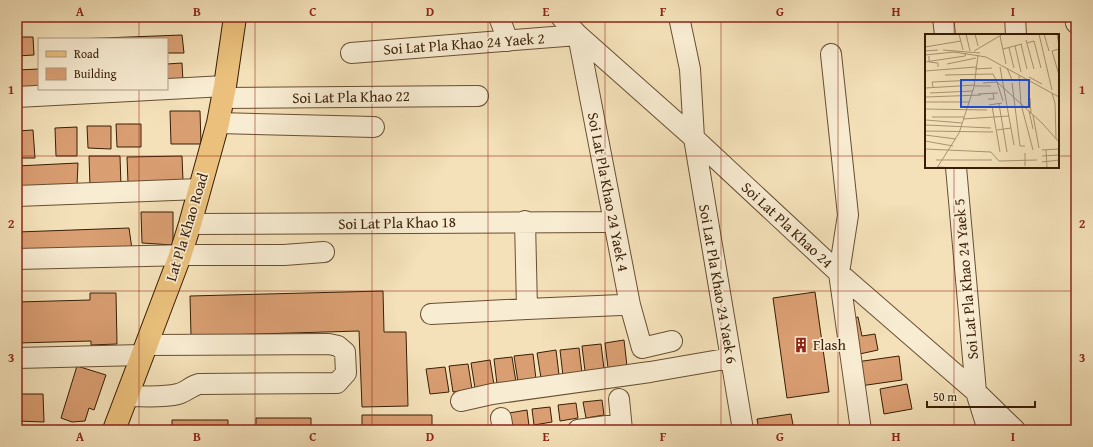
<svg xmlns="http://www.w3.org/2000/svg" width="1093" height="447" viewBox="0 0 1093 447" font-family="'Gentium Book Plus',serif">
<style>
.building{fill:#d99e72;stroke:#391e05}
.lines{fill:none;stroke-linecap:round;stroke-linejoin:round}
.minor-casing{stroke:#684f32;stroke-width:22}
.major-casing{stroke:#391e05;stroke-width:24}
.minor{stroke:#f8ecd2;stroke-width:20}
.major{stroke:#eac07c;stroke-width:22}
.grid{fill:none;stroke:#8f2418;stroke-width:1;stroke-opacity:0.55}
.labels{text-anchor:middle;stroke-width:3.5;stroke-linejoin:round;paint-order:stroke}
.street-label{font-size:15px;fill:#391e05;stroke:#f8ecd2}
.poi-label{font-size:15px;fill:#391e05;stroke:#f8ecd2;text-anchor:start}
.inset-road{fill:none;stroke:#a99371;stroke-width:1}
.view{fill:#1d4ed8;fill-opacity:0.15;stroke:#1d4ed8;stroke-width:2}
.inset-edge{fill:none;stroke:#391e05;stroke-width:2}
.neatline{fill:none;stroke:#8f2418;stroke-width:1.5}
.grid-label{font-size:13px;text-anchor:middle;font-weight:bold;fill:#8f2418}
</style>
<rect width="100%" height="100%" fill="#f4e1b9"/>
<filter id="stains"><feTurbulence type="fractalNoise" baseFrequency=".005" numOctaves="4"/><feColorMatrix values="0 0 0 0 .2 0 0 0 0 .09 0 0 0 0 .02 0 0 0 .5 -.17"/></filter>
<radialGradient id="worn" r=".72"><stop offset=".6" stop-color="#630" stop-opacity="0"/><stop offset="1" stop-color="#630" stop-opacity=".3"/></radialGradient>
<path class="building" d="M 182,35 L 184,53 L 167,53 L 167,39 L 76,39 Z
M 17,37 L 33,37 L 34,55 L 17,56 Z
M 182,63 L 183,82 L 167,83 L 167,64 Z
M 39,69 L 39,88 L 18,89 L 17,70 Z
M 170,111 L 200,111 L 201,144 L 171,144 Z
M 116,124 L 141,124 L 141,147 L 117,147 Z
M 87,126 L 111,126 L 111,149 L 88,148 Z
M 77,127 L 77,156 L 56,156 L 55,128 Z
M 33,130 L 35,158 L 17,158 L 17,131 Z
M 89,156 L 120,156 L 121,186 L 90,186 Z
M 182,156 L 183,181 L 128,183 L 127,157 Z
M 78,163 L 77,185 L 17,186 L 17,166 Z
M 141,212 L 173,212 L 173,245 L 142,243 Z
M 129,228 L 132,249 L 17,253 L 17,232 Z
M 383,291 L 384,332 L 406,332 L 408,406 L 362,407 L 359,331 L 191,336 L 190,296 Z
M 815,292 L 829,392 L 787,398 L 773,298 Z
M 90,293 L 116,293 L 117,344 L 91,345 L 91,341 L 17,343 L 17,302 L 90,300 Z
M 858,317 L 862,336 L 875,334 L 878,350 L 855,355 L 848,319 Z
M 624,340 L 627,366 L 608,368 L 605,343 Z
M 601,344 L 604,369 L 585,371 L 582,346 Z
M 579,348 L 582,373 L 563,376 L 560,350 Z
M 556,350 L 559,375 L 541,378 L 537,353 Z
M 533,354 L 536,379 L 518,382 L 514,356 Z
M 899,356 L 902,380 L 860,386 L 856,362 Z
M 512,357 L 516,382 L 497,384 L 494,359 Z
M 490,360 L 494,385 L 475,388 L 471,363 Z
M 468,364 L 472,389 L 453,392 L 449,366 Z
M 77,366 L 106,375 L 94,410 L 89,408 L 85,421 L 72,422 L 61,418 Z
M 445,367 L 449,392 L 430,394 L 426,369 Z
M 907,384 L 912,409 L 884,414 L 880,389 Z
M 17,394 L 43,394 L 44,422 L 17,421 Z
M 602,400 L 604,415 L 586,418 L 583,402 Z
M 576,403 L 578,418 L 560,421 L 558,405 Z
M 550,407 L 552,422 L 534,425 L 532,409 Z
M 527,410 L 529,426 L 511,428 L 509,413 Z
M 791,414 L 794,430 L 759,430 L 757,419 Z
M 362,415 L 432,415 L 432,430 L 362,430 Z
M 256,418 L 311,418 L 311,430 L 256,430 Z
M 172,420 L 228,420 L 228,430 L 172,430 Z"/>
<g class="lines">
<g class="minor-casing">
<path id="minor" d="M 499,17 L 508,41
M 561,17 L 578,35 L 694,138 L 839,273 L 976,392 L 1015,430
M 679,17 L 690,69 L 694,138 L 743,430
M 943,17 L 945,35
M 1015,17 L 1016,35
M 1075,17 L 1076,23
M 351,53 L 578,35 L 630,305 L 642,348 L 672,341
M 831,54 L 848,215 L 839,273 L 861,430
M 17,97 L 225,86
M 223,98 L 478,96
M 218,123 L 374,127
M 956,167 L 976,392 L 988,430
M 17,196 L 200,189
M 190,224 L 604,222
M 17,259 L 188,255 L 284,255 L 324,252
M 527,309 L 621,305
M 431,314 L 527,309 L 525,221
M 17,358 L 142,355
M 127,396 C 143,396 162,398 178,394 C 186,392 191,386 199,384 L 337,383 L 346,373 L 345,352 L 338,346 L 329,344 L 146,345
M 619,399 L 622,430
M 461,401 L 492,394 L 650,372 L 731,358
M 501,418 L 503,430
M 578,430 L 621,424"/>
</g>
<g class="major-casing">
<path id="major" d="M 114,430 L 180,256 L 190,224 L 218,123 L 225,86 L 235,17"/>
</g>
<use href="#minor" class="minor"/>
<use href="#major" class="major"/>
</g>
<path class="grid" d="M 139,17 L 139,39M 255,17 L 255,430M 372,17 L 372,430M 488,17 L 488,430M 605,17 L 605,430M 721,17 L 721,430M 838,17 L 838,430M 954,17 L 954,35M 139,89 L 139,430M 17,156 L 926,156M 1058,156 L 1076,156M 954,167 L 954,430M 17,291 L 1076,291"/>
<defs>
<g id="building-bare" transform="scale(1.2)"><path d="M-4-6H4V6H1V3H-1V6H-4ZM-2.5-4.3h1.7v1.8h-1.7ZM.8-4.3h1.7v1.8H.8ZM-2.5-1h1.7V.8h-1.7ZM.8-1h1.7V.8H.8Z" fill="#8f2418" stroke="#f8ecd2" stroke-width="2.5" paint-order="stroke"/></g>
</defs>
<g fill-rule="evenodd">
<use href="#building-bare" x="801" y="345"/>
</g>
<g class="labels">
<g class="street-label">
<text transform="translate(464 44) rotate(-4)" y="5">Soi Lat Pla Khao 24 Yaek 2</text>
<text transform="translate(351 97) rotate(-1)" y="5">Soi Lat Pla Khao 22</text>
<text transform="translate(608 192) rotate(79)" y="5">Soi Lat Pla Khao 24 Yaek 4</text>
<text transform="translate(397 223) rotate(-1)" y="5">Soi Lat Pla Khao 18</text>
<text transform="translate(787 225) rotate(43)" y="5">Soi Lat Pla Khao 24</text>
<text transform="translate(187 227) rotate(-73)" y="5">Lat Pla Khao Road</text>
<text transform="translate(966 279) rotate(-95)" y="5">Soi Lat Pla Khao 24 Yaek 5</text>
<text transform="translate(718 284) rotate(80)" y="5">Soi Lat Pla Khao 24 Yaek 6</text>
</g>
<g class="poi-label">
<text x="813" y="350">Flash</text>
</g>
</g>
<g transform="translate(925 34)">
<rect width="134" height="134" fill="#f4e1b9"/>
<path class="inset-road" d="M 34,0 L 38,16M 41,0 L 45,17M 50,0 L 53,12M 114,0 L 127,56M 119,0 L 124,17M 132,0 L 134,12M 75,2 L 81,30M 101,6 L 109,35M 102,9 L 109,7 L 116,34M 96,10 L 102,35M 90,12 L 96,38M 0,13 L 36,7M 84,14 L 89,34M 78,15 L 97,10M 134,15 L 127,17 L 134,41M 18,16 L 55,19M 0,17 L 13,16M 49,17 L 78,0M 0,21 L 29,18 L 61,23 L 134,63M 4,22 L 4,28 L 13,29 L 13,33M 0,28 L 40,22 L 41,19M 22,30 L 51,24M 75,33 L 89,111M 82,34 L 87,46M 50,35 L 67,34M 0,37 L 51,33M 20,41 L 68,40 L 72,48 L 117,89 L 134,108M 94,41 L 96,70 L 108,116M 104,43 L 117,50M 58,49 L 72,48 L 78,67M 87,49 L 95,112 L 100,112M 50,52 L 66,52M 8,53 L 7,48 L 51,46M 0,54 L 50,51M 5,59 L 48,57M 127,59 L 130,69 L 131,105M 53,60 L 73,59M 0,63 L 56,61M 105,64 L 106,80M 63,65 L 69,65 L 68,59M 0,68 L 45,68M 74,70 L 82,118M 64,71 L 77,69M 67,72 L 75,118M 0,75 L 62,76M 104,77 L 108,95M 108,81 L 114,114M 7,83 L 39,83M 38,85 L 84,82M 1,86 L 37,89M 1,91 L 66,94M 72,96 L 86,94M 0,97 L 68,98M 0,101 L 31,105M 0,107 L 28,112M 0,115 L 66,118 L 74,127 L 112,126M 117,116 L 134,115M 121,116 L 122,134M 100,119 L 100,132M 117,122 L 134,121M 11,126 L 67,126M 117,128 L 134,126M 12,133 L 32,134M 12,134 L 34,99 L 49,53 L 53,21"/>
<path class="view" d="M 36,46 L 104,46 L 104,73 L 36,73 Z"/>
<rect width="134" height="134" class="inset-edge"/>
</g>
<rect width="1093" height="447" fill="none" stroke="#f4e1b9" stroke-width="44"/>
<rect x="38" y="38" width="130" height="52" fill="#f8ecd2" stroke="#ac9a80"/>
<rect x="46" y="51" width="20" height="6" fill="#eac07c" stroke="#ac9a80"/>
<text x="74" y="58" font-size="12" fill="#391e05">Road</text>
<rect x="46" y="68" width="20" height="12" fill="#d99e72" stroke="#ac9a80"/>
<text x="74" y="78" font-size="12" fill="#391e05">Building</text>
<path d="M927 401v6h108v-6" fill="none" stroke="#391e05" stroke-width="2"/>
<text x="933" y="401" font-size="12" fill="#391e05" stroke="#f8ecd2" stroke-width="3" paint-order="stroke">50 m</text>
<rect x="22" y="22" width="1049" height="403" class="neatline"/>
<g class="grid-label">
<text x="80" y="16">A</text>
<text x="197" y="16">B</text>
<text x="313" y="16">C</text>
<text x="430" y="16">D</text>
<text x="546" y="16">E</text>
<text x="663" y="16">F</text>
<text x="780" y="16">G</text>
<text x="896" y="16">H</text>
<text x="1013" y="16">I</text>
<text x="11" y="94">1</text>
<text x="1082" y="94">1</text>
<text x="11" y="228">2</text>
<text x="1082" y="228">2</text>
<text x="11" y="362">3</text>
<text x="1082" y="362">3</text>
<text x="80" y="441">A</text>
<text x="197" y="441">B</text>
<text x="313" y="441">C</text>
<text x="430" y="441">D</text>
<text x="546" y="441">E</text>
<text x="663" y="441">F</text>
<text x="780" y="441">G</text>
<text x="896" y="441">H</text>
<text x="1013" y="441">I</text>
</g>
<rect width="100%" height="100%" filter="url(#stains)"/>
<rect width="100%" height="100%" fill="url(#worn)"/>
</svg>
